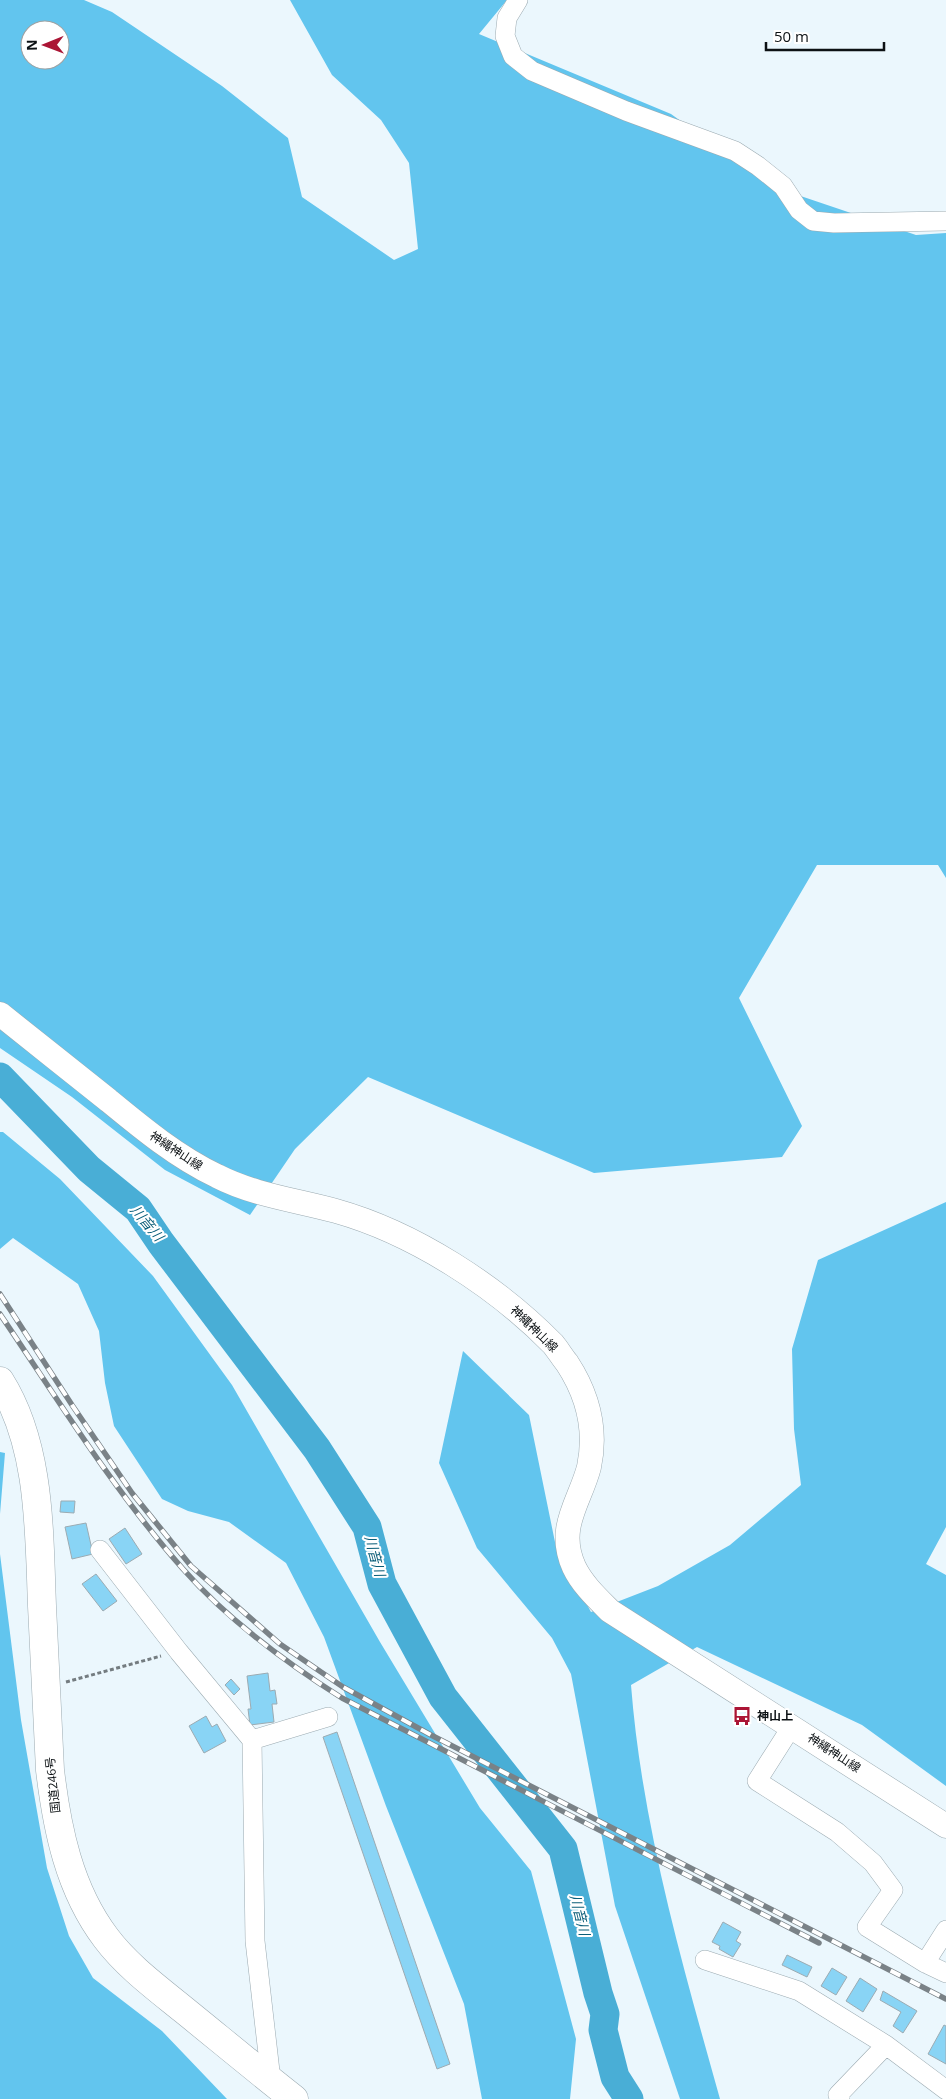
<svg xmlns="http://www.w3.org/2000/svg" width="946" height="2099" viewBox="0 0 946 2099" font-family="'Open Sans','Noto Sans JP',sans-serif">
<style>
.forest{fill:#62c5ee;fill-rule:evenodd}
.lines{fill:none;stroke-linecap:round;stroke-linejoin:round}
.river{stroke:#49aed6;stroke-width:29}
.building{fill:#89d4f5;stroke:#9cabb2}
.minor-casing{stroke:#9baab1;stroke-width:20}
.major-casing{stroke:#9baab1;stroke-width:25}
.highway-casing{stroke:#9baab1;stroke-width:29}
.path{stroke:#747c80;stroke-width:3;stroke-dasharray:4 2.5;stroke-linecap:butt}
.minor{stroke:#fff;stroke-width:19}
.major{stroke:#fff;stroke-width:24}
.highway{stroke:#fff;stroke-width:28}
.rail-casing{stroke:#7a8287;stroke-width:5.5}
.rail{stroke:#fff;stroke-width:4;stroke-dasharray:11;stroke-linecap:butt}
.labels{text-anchor:middle;stroke-width:4;stroke-linejoin:round;paint-order:stroke}
.street-label{font-size:12px;fill:#0c1114;stroke:#fff}
.poi-label{font-size:12px;font-weight:bold;fill:#0c1114;stroke:#fff;text-anchor:start}
.water-label{font-size:14px;font-style:italic;fill:#0a5d78;stroke:#fff}
</style>
<rect width="100%" height="100%" fill="#ebf7fd"/>
<path class="forest" d="M 0,0 L 84,0 L 112,12 L 222,86 L 288,138 L 302,197 L 394,260 L 418,249 L 409,163 L 381,120 L 332,75 L 290,0 L 507,0 L 479,34 L 671,114 L 771,186 L 916,235 L 946,233 L 946,878 L 938,865 L 817,865 L 739,998 L 802,1126 L 782,1157 L 594,1173 L 368,1077 L 295,1149 L 250,1215 L 165,1170 L 72,1097 L 0,1048 ZM 30,30 L 60,30 L 60,60 L 30,60 Z
M 0,1132 L 3,1132 L 60,1179 L 153,1276 L 232,1385 L 380,1642 L 480,1808 L 531,1871 L 576,2039 L 570,2099 L 482,2099 L 464,2004 L 386,1806 L 324,1637 L 286,1563 L 229,1522 L 188,1511 L 162,1499 L 114,1426 L 105,1383 L 99,1331 L 78,1284 L 13,1238 L 0,1249 Z
M 946,1202 L 946,1527 L 926,1564 L 946,1575 L 946,1786 L 862,1725 L 697,1647 L 631,1685 C 642,1826 682,1963 720,2099 L 680,2099 L 615,1906 L 571,1674 L 552,1638 L 477,1548 L 439,1463 L 463,1351 L 529,1415 L 556,1547 L 591,1612 L 658,1586 L 730,1545 L 801,1485 L 794,1429 L 792,1349 L 818,1260 Z
M 0,1452 L 5,1453 L 0,1514 Z
M 0,1554 L 21,1720 L 47,1868 L 69,1936 L 93,1978 L 162,2031 L 227,2099 L 0,2099 Z"/>
<g class="lines">
<path class="river" d="M 0,1077 L 89,1169 L 138,1209 L 161,1243 L 317,1449 L 367,1527 L 382,1584 L 443,1697 L 563,1849 L 598,1993 L 605,2014 L 603,2030 L 615,2077 L 629,2099"/>
</g>
<path class="building" d="M 61,1501 L 75,1501 L 74,1513 L 60,1512 Z
M 86,1523 L 93,1554 L 72,1559 L 65,1527 Z
M 125,1528 L 142,1554 L 126,1564 L 109,1539 Z
M 96,1574 L 117,1601 L 103,1611 L 82,1584 Z
M 268,1673 L 270,1691 L 275,1690 L 277,1704 L 272,1704 L 274,1722 L 250,1725 L 248,1709 L 251,1709 L 247,1676 Z
M 231,1679 L 240,1689 L 234,1695 L 225,1685 Z
M 206,1716 L 212,1727 L 217,1724 L 226,1741 L 204,1753 L 189,1726 Z
M 337,1732 L 450,2064 L 437,2069 L 323,1737 Z
M 723,1922 L 741,1932 L 736,1941 L 741,1944 L 733,1957 L 719,1949 L 720,1946 L 712,1942 Z
M 787,1955 L 812,1967 L 807,1977 L 782,1965 Z
M 832,1968 L 847,1977 L 836,1995 L 821,1986 Z
M 860,1978 L 877,1989 L 863,2012 L 846,2001 Z
M 883,1991 L 917,2011 L 903,2033 L 893,2026 L 901,2012 L 880,2000 Z
M 944,2025 L 946,2026 L 946,2064 L 928,2054 Z"/>
<g class="lines">
<g class="minor-casing">
<path id="minor" d="M 518,0 L 507,18 L 505,36 L 513,56 L 532,71 L 626,111 L 735,151 L 758,166 L 783,186 L 799,210 L 813,221 L 834,223 L 946,221
M 100,1550 L 179,1652 L 252,1740 L 255,1941 L 271,2080
M 792,1726 L 757,1781 L 837,1832 L 873,1863 L 893,1890 L 867,1927 L 925,1963 L 946,1973
M 252,1740 L 328,1717
M 705,1960 L 799,1991 L 886,2045 L 946,2090
M 925,1963 L 946,1930
M 840,2099 L 838,2095 L 886,2045"/>
</g>
<g class="major-casing">
<path id="major" d="M 0,1014 C 36,1043 72,1071 108,1100 C 142,1128 177,1157 217,1176 C 254,1195 296,1200 336,1211 C 414,1233 496,1286 553,1344 C 558,1350 562,1357 567,1363 C 588,1395 597,1429 589,1467 C 580,1502 556,1527 574,1567 C 582,1584 597,1598 610,1611 L 946,1826"/>
</g>
<g class="highway-casing">
<path id="highway" d="M 0,1381 C 41,1446 39,1532 42,1606 C 45,1661 47,1715 50,1770 C 57,1829 69,1889 106,1938 C 127,1966 157,1988 184,2010 C 221,2040 257,2070 294,2099"/>
</g>
<path class="path" d="M 66,1682 L 161,1656"/>
<use href="#minor" class="minor"/>
<use href="#major" class="major"/>
<use href="#highway" class="highway"/>
<g class="rail-casing">
<path id="rail" d="M 0,1294 L 72,1405 L 132,1493 L 191,1566 L 280,1644 L 343,1687 L 431,1735 L 946,1999
M 0,1314 C 59,1401 114,1491 183,1569 C 228,1620 285,1662 342,1698 L 819,1943"/>
</g>
<use href="#rail" class="rail"/>
</g>
<defs>
<g id="bus-bare" transform="scale(1.5)"><path d="M-5-6H5V4H4V6H2V4H-2V6H-4V4H-5ZM-3.5-4V0h7V-4ZM-3.5 1.2v1.5H-2V1.2ZM2 1.2v1.5H3.5V1.2Z" fill="#ab1535" stroke="#fff" stroke-width="2.5" paint-order="stroke"/></g>
</defs>
<g fill-rule="evenodd">
<use href="#bus-bare" x="742" y="1716"/>
</g>
<g class="labels">
<g class="street-label">
<text transform="translate(176 1151) rotate(33)" y="4">神縄神山線</text>
<text transform="translate(534 1329) rotate(44)" y="4">神縄神山線</text>
<text transform="translate(834 1753) rotate(33)" y="4">神縄神山線</text>
<text transform="translate(53 1785) rotate(-96)" y="4">国道246号</text>
</g>
<g class="poi-label">
<text x="757" y="1720">神山上</text>
</g>
<g class="water-label">
<text transform="translate(147 1223) rotate(50)" y="5">川音川</text>
<text transform="translate(375 1556) rotate(75)" y="5">川音川</text>
<text transform="translate(580 1915) rotate(76)" y="5">川音川</text>
</g>
</g>
<g transform="translate(45 45) rotate(269)"><circle r="24" fill="#ffffff" stroke="#9ea0a1"/>
<path d="M0-4L9 19L0 12L-9 19Z" fill="#ab1535"/>
<text y="-8" font-size="14" font-weight="bold" text-anchor="middle" fill="#0c1114">N</text>
</g>
<path d="M766 42v8h118v-8" fill="none" stroke="#0c1114" stroke-width="2.5"/>
<text x="774" y="42" font-size="15" fill="#0c1114" stroke="#ffffff" stroke-width="4" paint-order="stroke">50 m</text>
</svg>
